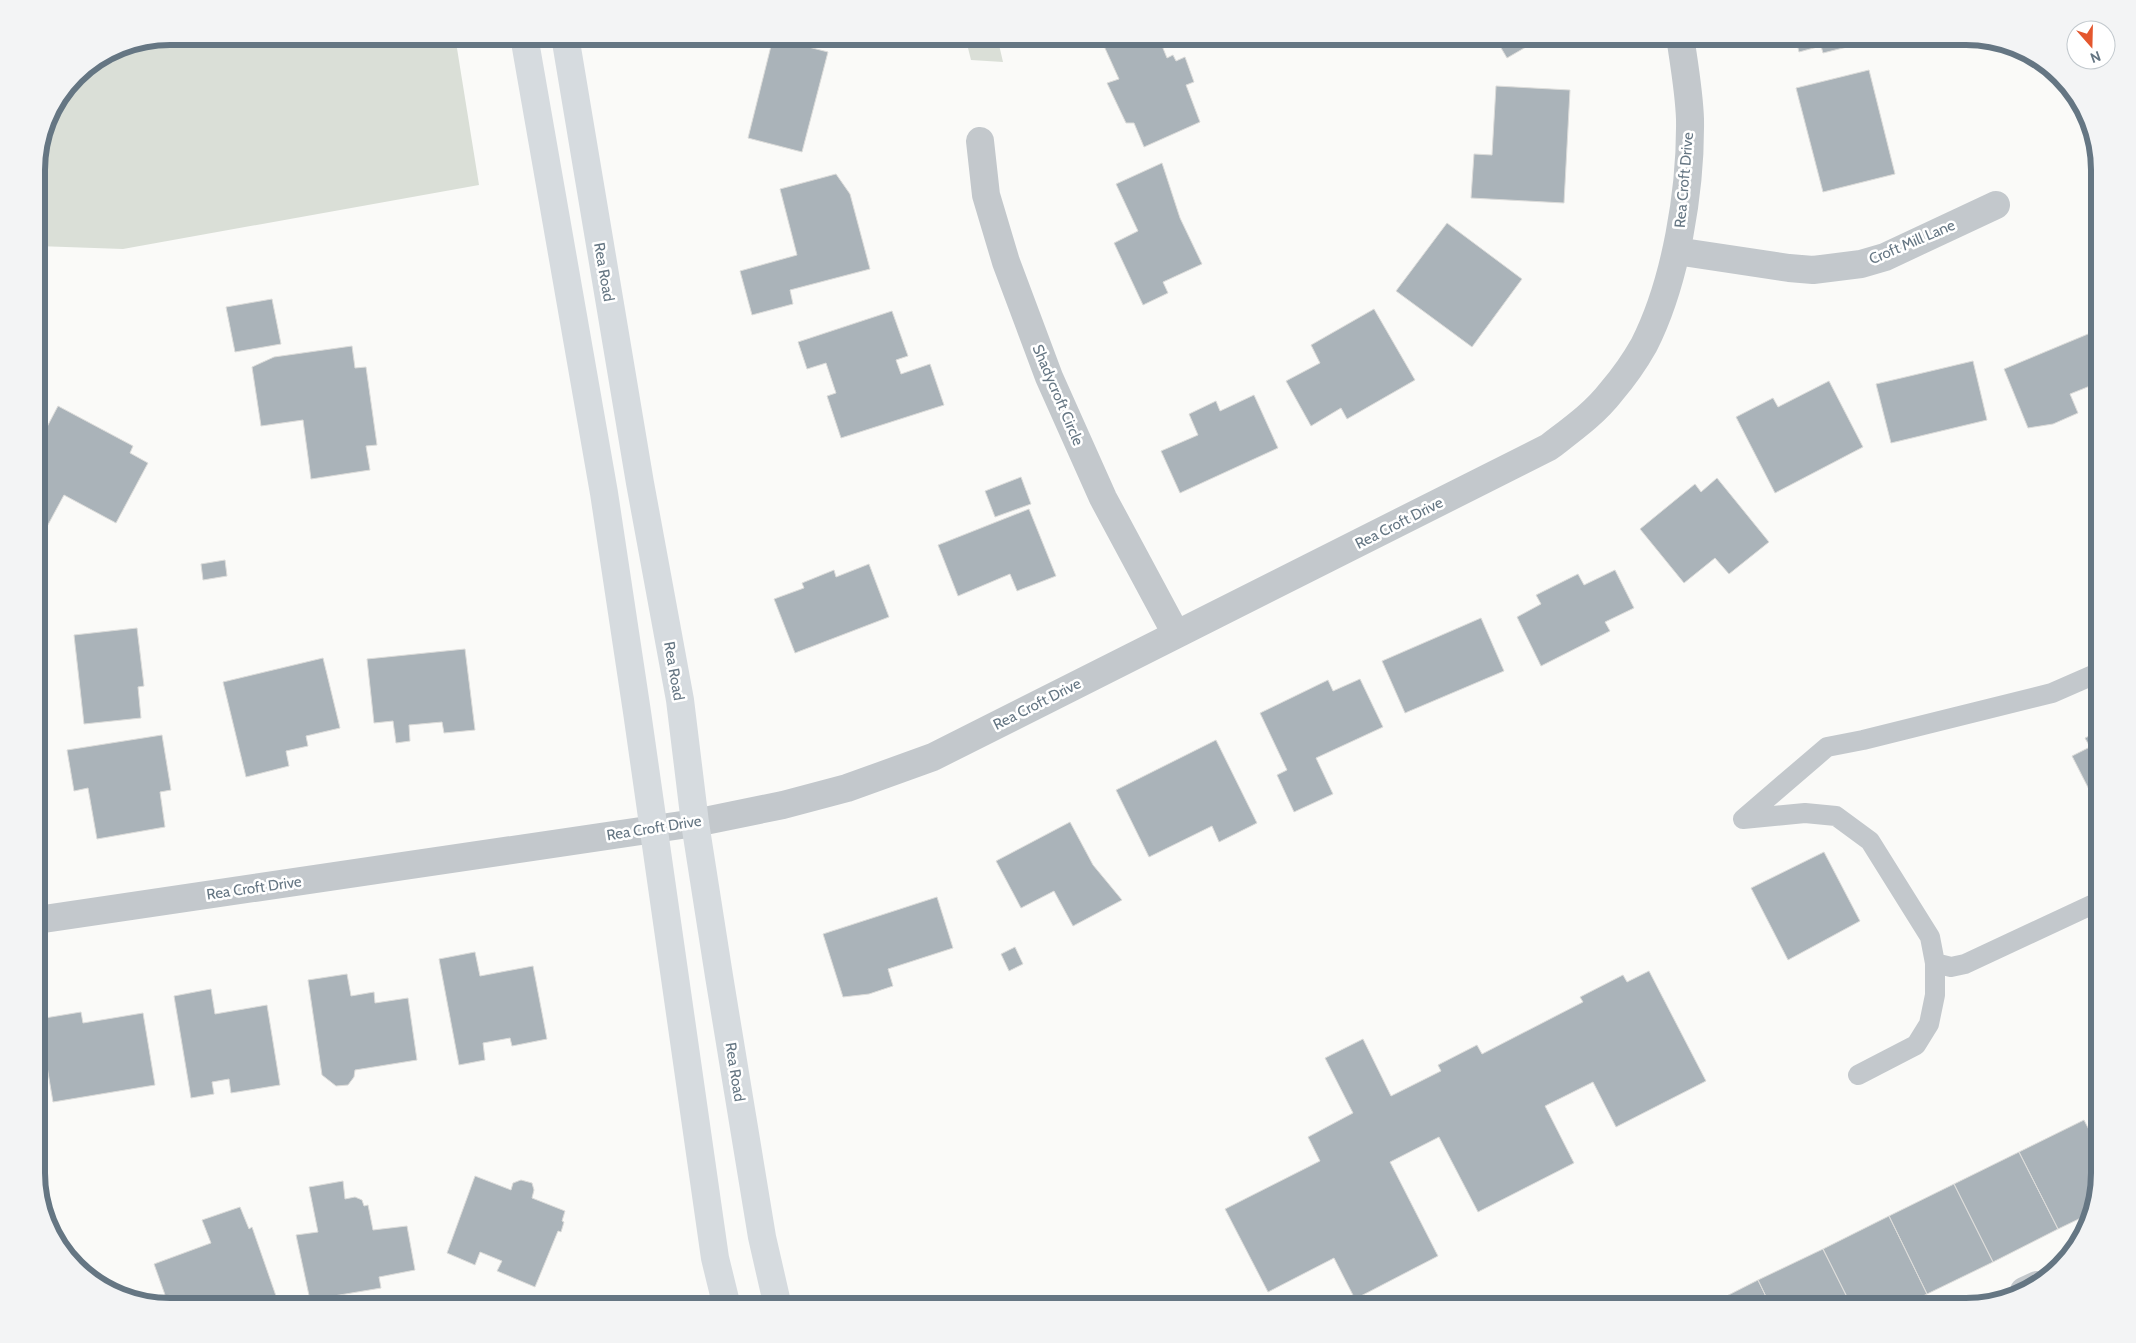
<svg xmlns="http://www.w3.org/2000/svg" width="2136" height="1343" viewBox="0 0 2136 1343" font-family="Cabin,sans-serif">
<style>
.green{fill:#dadfd7}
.building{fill:#aab3b9;stroke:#dcdcda}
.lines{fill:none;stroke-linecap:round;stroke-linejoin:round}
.service{stroke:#c3c8cc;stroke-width:20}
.minor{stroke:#c3c8cc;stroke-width:28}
.secondary{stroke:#d6dbdf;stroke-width:28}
.labels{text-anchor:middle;stroke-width:5;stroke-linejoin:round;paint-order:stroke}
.street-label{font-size:15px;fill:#657683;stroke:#fff}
.rim{fill:none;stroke:#657683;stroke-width:6}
</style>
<rect width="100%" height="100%" fill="#fafaf8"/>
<path class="green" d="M 170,36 L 455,36 L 479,185 L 123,249 L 37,246 L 37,162 L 50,111 L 76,75 L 119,46 Z
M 965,36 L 997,36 L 1003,62 L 971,60 Z"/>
<path class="building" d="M 1126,36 L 1158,36 L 1167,58 L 1173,55 L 1176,61 L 1185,57 L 1194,82 L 1186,85 L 1200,122 L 1144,147 L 1134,123 L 1126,123 L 1107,83 L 1119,79 L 1104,46 Z
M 1494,36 L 1545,36 L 1507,58 Z
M 1795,36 L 1862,36 L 1845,41 L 1847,47 L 1823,53 L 1821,46 L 1799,52 Z
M 1866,36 L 1880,36 L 1867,40 Z
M 773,38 L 828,52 L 802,152 L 748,138 Z
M 1869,70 L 1895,174 L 1823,192 L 1796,88 Z
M 1496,86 L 1570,90 L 1564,203 L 1471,198 L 1474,154 L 1492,155 Z
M 1162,163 L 1180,218 L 1202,264 L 1163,282 L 1168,293 L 1143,305 L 1114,243 L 1138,231 L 1116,184 Z
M 836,174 L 850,194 L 870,269 L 790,290 L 793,304 L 752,315 L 740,271 L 797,255 L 780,189 Z
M 1447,223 L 1522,279 L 1472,347 L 1396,291 Z
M 272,299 L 281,344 L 235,352 L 226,307 Z
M 1374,309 L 1415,380 L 1347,419 L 1341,408 L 1311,426 L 1286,381 L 1320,363 L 1311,345 Z
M 892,311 L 908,356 L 896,360 L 901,374 L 930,364 L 944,405 L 841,438 L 827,396 L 836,393 L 826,363 L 807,369 L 798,342 Z
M 2100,329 L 2100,382 L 2070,394 L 2078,413 L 2053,424 L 2028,428 L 2004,369 Z
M 352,346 L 355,368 L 366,367 L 377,445 L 366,446 L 370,470 L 311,479 L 303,420 L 261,426 L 252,367 L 274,357 Z
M 1973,361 L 1987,420 L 1891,443 L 1876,384 Z
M 1829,381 L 1863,447 L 1775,493 L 1736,417 L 1773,398 L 1778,407 Z
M 1254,395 L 1278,448 L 1180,493 L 1161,451 L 1198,435 L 1189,414 L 1216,401 L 1220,411 Z
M 58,406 L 133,446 L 130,453 L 148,463 L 116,523 L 64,495 L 43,534 L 37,531 L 37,446 Z
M 1021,477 L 1031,504 L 995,517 L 985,491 Z
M 1717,478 L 1769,542 L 1729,574 L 1715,558 L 1684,583 L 1640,529 L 1695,484 L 1701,492 Z
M 1029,509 L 1056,576 L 1017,591 L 1010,574 L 958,596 L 938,545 Z
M 225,560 L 227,576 L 203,580 L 201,564 Z
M 869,564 L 889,617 L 795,653 L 774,599 L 804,588 L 802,583 L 834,570 L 836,577 Z
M 1615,570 L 1634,608 L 1605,622 L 1610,631 L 1541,666 L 1517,617 L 1541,604 L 1536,595 L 1578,574 L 1584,585 Z
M 1481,618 L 1504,671 L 1405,713 L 1382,661 Z
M 137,628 L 144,686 L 138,687 L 141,718 L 84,724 L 74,635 Z
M 465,649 L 475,730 L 444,733 L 442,722 L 409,725 L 410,741 L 396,743 L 393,721 L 374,723 L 367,659 Z
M 323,658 L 340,728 L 306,736 L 308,746 L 286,751 L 289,766 L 246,777 L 223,682 Z
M 1360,679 L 1383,727 L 1316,758 L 1333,794 L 1294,812 L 1277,775 L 1287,770 L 1260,713 L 1328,680 L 1333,691 Z
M 2100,731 L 2100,811 L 2072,756 L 2090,747 L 2085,738 Z
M 162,735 L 171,790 L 160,792 L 165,827 L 97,839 L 88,788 L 74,791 L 67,750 Z
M 1216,740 L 1257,823 L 1219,842 L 1212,826 L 1149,857 L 1116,790 Z
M 1070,822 L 1093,865 L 1122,900 L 1073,926 L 1054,891 L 1021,908 L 996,861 Z
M 1824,852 L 1860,921 L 1788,960 L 1751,888 Z
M 937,897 L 953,948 L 888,969 L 893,986 L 869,994 L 843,997 L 823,934 Z
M 1015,947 L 1023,964 L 1009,971 L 1001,954 Z
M 475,952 L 480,976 L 533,966 L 547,1039 L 512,1046 L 510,1038 L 483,1043 L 485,1060 L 459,1065 L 439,959 Z
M 1649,971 L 1706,1081 L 1616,1127 L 1593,1082 L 1545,1106 L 1574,1163 L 1478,1212 L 1439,1137 L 1390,1162 L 1438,1256 L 1355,1299 L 1334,1258 L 1268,1292 L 1225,1209 L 1320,1161 L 1308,1137 L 1353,1113 L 1325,1058 L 1363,1039 L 1391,1096 L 1441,1071 L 1438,1065 L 1477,1045 L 1482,1054 L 1583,1002 L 1580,997 L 1623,975 L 1627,982 Z
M 347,974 L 351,996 L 374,992 L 375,1003 L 408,998 L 417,1060 L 355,1070 L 354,1077 L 348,1085 L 336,1086 L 322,1075 L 308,980 Z
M 211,989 L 215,1014 L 267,1005 L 280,1085 L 231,1093 L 229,1079 L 212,1082 L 214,1094 L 191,1098 L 174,996 Z
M 81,1012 L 83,1023 L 143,1013 L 155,1085 L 53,1102 L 39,1019 Z
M 2084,1120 L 2100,1151 L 2100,1173 L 2087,1215 L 2058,1229 L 2019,1152 Z
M 2019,1152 L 2058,1229 L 1993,1262 L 1954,1184 Z
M 475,1176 L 511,1190 L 513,1183 L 521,1180 L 532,1183 L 534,1190 L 532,1198 L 565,1211 L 562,1221 L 564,1222 L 561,1232 L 558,1231 L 535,1287 L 497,1271 L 502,1261 L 480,1252 L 475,1265 L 447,1253 Z
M 343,1181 L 345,1199 L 355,1197 L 362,1200 L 364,1206 L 368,1205 L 373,1230 L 407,1226 L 415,1270 L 379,1277 L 381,1288 L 310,1300 L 296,1235 L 318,1232 L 309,1187 Z
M 1954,1184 L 1993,1262 L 1927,1294 L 1889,1216 Z
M 240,1207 L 249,1229 L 252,1227 L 276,1296 L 247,1307 L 236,1305 L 232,1307 L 169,1306 L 154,1264 L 211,1243 L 202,1220 Z
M 1889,1216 L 1927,1294 L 1901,1307 L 1852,1307 L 1823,1249 Z
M 1823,1249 L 1852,1307 L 1771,1307 L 1758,1280 Z
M 1758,1280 L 1771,1307 L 1705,1307 Z"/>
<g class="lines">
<path class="service" d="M 1743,819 L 1805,813 L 1836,816 L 1870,841 L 1930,937 L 1935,963 L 1935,995 L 1929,1024 L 1916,1045 L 1858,1075
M 1743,819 L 1827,747 L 1863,740 L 2052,693 L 2100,672
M 1935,963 L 1951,967 L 1965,964 L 2100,901"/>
<path class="minor" d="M 980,141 L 986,195 L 1006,262 L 1049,377 L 1103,498 L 1176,634
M 1676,251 L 1789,268 L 1813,270 L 1861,264 L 1885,257 L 1996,205
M 37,920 L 695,823 L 783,805 L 847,788 L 933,757 L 1549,447 C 1571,430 1594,414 1611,392 C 1623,378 1635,361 1644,345 C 1676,282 1691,190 1690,119 C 1689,91 1684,64 1680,36
M 2024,1291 L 2037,1285"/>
<path class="secondary" d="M 524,36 L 604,493 L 637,712 L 715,1258 L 727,1307
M 565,36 L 640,483 L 680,700 L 695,823 L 719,976 L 762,1237 L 778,1307"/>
</g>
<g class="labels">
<g class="street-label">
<text transform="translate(1684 180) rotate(-85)" y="5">Rea Croft Drive</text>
<text transform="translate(1912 242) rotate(-23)" y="5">Croft Mill Lane</text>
<text transform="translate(604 272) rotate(80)" y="5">Rea Road</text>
<text transform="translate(1058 395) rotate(67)" y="5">Shadycroft Circle</text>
<text transform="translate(1399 523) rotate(-27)" y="5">Rea Croft Drive</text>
<text transform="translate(674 671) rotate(80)" y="5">Rea Road</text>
<text transform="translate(1037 704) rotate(-27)" y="5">Rea Croft Drive</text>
<text transform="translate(654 828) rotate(-9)" y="5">Rea Croft Drive</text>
<text transform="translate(254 888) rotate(-8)" y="5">Rea Croft Drive</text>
<text transform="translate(735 1072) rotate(81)" y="5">Rea Road</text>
</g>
</g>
<path d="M0 0H2136V1343H0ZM170 45H1966A125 125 0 0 1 2091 170V1173A125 125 0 0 1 1966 1298H170A125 125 0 0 1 45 1173V170A125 125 0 0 1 170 45Z" fill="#f3f4f5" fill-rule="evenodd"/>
<path class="rim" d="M170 45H1966A125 125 0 0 1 2091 170V1173A125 125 0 0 1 1966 1298H170A125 125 0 0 1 45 1173V170A125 125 0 0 1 170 45Z"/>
<g transform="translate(2091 45) rotate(160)"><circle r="24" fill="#ffffff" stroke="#c1c8cd"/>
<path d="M0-4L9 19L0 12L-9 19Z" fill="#e4572e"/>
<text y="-8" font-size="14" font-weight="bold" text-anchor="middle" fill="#657683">N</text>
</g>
</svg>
